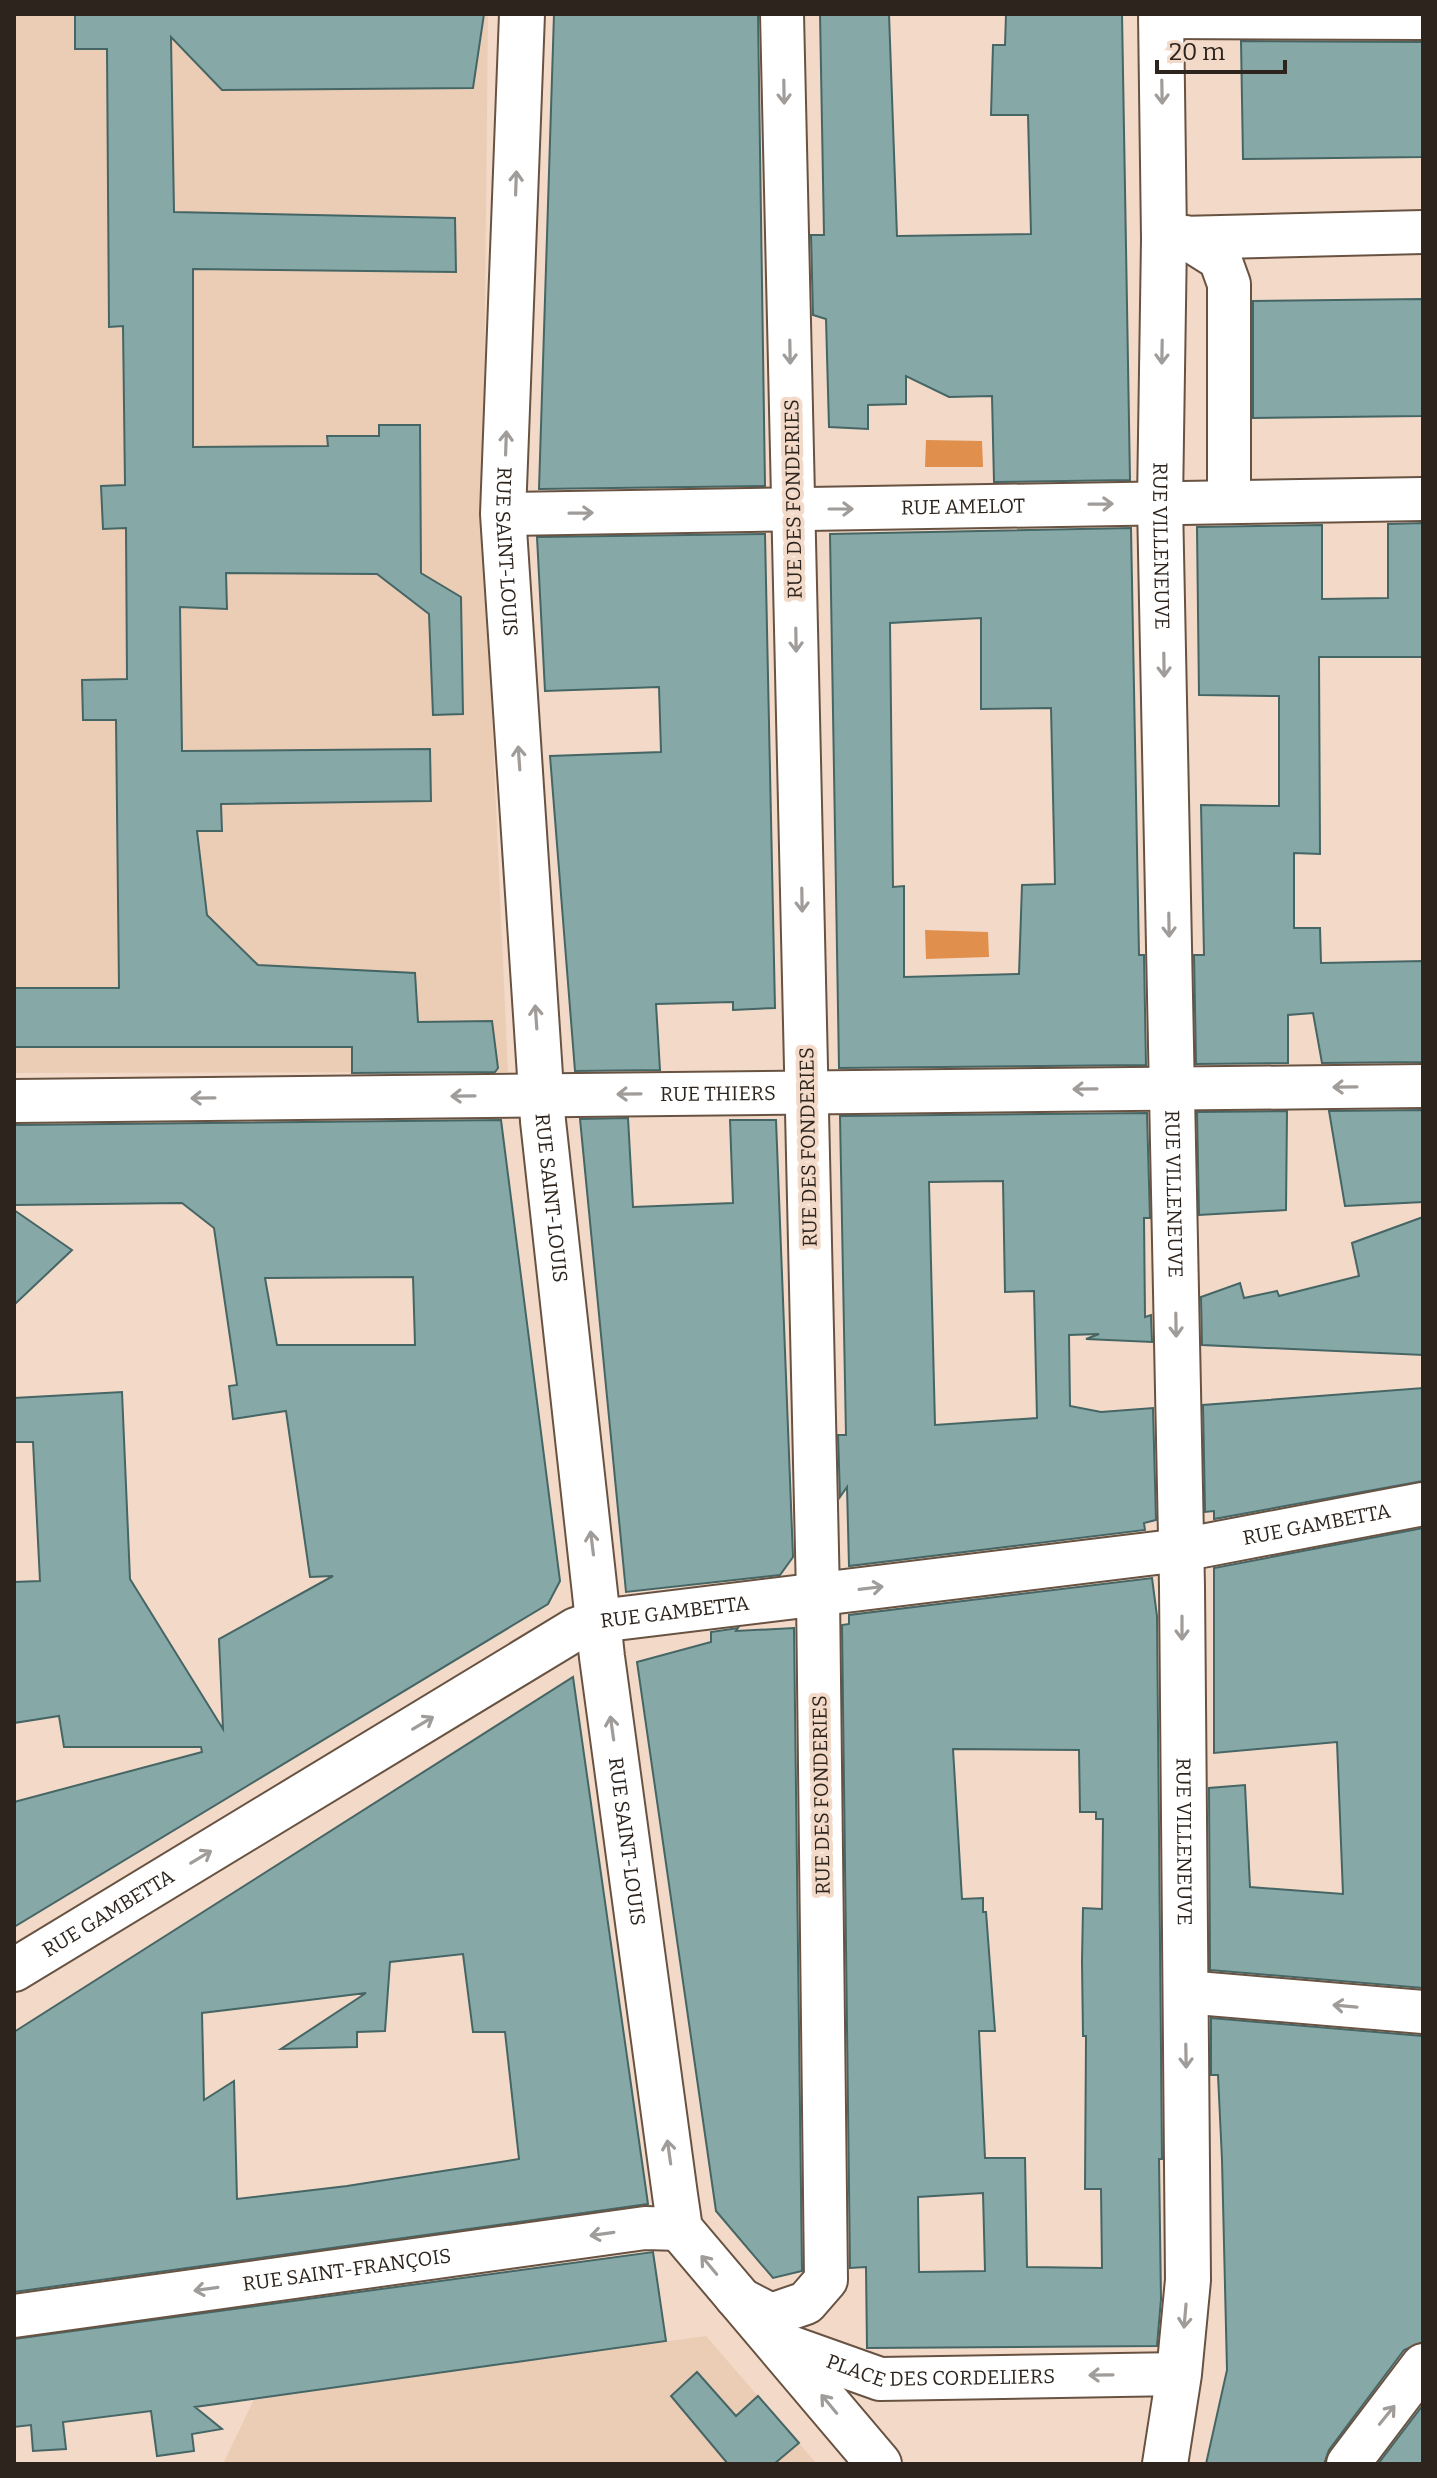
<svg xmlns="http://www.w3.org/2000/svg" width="1437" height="2478" viewBox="0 0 1437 2478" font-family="Bitter,serif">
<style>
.built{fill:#ebcdb6}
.water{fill:#e08f4d}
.building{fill:#86a8a7;stroke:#466565;stroke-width:2;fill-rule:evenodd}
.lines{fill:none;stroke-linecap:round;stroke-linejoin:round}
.minor-casing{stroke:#685343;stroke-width:46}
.tertiary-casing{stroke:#685343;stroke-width:48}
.minor{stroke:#fff;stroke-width:42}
.tertiary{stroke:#fff;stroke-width:44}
.oneway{stroke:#a09c99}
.labels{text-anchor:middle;stroke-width:8;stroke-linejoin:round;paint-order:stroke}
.street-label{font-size:20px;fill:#2d241d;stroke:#f3dac8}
</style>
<rect width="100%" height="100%" fill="#f3dac8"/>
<path class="built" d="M 14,14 L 488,14 L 483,517 L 508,1072 L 14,1073 Z
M 706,2336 L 817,2464 L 223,2464 L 255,2397 Z"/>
<path class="water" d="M 926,440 L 982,441 L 983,467 L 925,467 Z
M 925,930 L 988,932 L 989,957 L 926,959 Z"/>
<path class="building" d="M 75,14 L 484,14 L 473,88 L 222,90 L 171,37 L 174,212 L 455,218 L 456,272 L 193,269 L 193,447 L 328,446 L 327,436 L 379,436 L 379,425 L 420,425 L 421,573 L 461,597 L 463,714 L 433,715 L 429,614 L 377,574 L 226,573 L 227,609 L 180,607 L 182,751 L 430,749 L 431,801 L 221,804 L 222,831 L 197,831 L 207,915 L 258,965 L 415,973 L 418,1022 L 492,1021 L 498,1068 L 495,1072 L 352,1073 L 352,1047 L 14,1047 L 14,988 L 119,988 L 116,720 L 83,720 L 82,680 L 127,679 L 126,528 L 103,529 L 101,486 L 125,485 L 123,326 L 109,327 L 107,49 L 75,49 Z
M 554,14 L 758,14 L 765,486 L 539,489 Z
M 820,14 L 889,14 L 897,236 L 1031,234 L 1028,115 L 991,115 L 993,45 L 1005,45 L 1006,14 L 1122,14 L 1130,480 L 994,482 L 992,396 L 949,397 L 906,376 L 906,404 L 868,405 L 868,429 L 829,427 L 826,319 L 813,315 L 811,235 L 824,235 Z
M 1241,41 L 1423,42 L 1423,157 L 1243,159 Z
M 1423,299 L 1423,416 L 1253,418 L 1253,301 Z
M 1423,523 L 1423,657 L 1319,657 L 1320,854 L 1294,853 L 1294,928 L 1320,928 L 1321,963 L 1423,961 L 1423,1062 L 1322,1063 L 1313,1013 L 1288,1015 L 1288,1063 L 1196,1064 L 1194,955 L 1204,955 L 1201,805 L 1279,806 L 1279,696 L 1199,695 L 1197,527 L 1322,525 L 1322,599 L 1388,598 L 1388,524 Z
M 1131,528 L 1139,955 L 1144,955 L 1146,1065 L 839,1068 L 830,534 ZM 981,618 L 981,709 L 1051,708 L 1055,884 L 1022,885 L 1019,974 L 904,977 L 904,886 L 893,887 L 890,623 Z
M 765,534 L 775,1008 L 733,1010 L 733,1002 L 656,1004 L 660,1070 L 575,1071 L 550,756 L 661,752 L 659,687 L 545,691 L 537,537 Z
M 1423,1110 L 1423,1202 L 1345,1206 L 1329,1111 Z
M 1287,1111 L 1286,1210 L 1199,1215 L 1197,1112 Z
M 1147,1113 L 1150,1218 L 1144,1218 L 1145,1317 L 1151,1315 L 1152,1342 L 1086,1339 L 1099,1334 L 1069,1335 L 1070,1406 L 1101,1412 L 1153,1408 L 1156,1520 L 1144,1523 L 1145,1530 L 849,1566 L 847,1487 L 840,1497 L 838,1435 L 846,1435 L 840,1116 ZM 1003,1181 L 1005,1292 L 1034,1291 L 1037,1418 L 935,1425 L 929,1182 Z
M 628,1118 L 633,1207 L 733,1203 L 730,1120 L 776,1120 L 793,1557 L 780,1575 L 626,1592 L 580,1119 Z
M 501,1120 L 560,1581 L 548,1604 L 14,1927 L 14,1802 L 202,1752 L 201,1747 L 64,1747 L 59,1716 L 14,1723 L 14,1582 L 40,1581 L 33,1442 L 14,1442 L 14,1398 L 122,1392 L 130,1579 L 223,1729 L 219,1639 L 333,1576 L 310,1577 L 286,1411 L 233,1419 L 229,1386 L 237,1385 L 214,1228 L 182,1203 L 14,1205 L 14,1125 ZM 413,1277 L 415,1345 L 277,1345 L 265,1278 Z
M 14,1210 L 72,1250 L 14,1305 Z
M 1423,1217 L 1423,1355 L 1202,1345 L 1201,1297 L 1240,1283 L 1244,1298 L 1277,1291 L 1279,1296 L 1359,1276 L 1352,1243 Z
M 1423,1388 L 1423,1481 L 1214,1519 L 1214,1511 L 1205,1512 L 1203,1405 Z
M 1423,1528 L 1423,1988 L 1210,1970 L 1209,1788 L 1245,1785 L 1250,1887 L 1343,1894 L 1337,1742 L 1214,1753 L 1214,1568 Z
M 1152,1578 L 1157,1616 L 1162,2159 L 1159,2159 L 1161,2299 L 1157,2346 L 867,2348 L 866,2267 L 850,2268 L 842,1625 L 849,1624 L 849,1615 ZM 953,1749 L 1079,1750 L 1080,1812 L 1096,1812 L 1096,1819 L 1103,1819 L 1102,1909 L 1083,1908 L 1082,1962 L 1083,2036 L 1086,2036 L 1085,2189 L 1101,2189 L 1102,2268 L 1027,2267 L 1025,2158 L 985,2158 L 979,2031 L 995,2031 L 986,1912 L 983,1912 L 983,1898 L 962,1899 ZM 983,2193 L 985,2271 L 919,2272 L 918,2197 Z
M 738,1628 L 736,1631 L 794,1628 L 802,2271 L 773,2278 L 716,2211 L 637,1662 L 711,1642 L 711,1632 Z
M 573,1677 L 648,2204 L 14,2292 L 14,2032 ZM 463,1954 L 473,2032 L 505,2032 L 519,2159 L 347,2186 L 237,2199 L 234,2081 L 204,2100 L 202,2013 L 366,1993 L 281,2049 L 357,2047 L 357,2032 L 385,2031 L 390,1962 Z
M 1211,2018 L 1423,2036 L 1423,2342 L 1404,2350 L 1329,2450 L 1324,2464 L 1206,2464 L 1227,2370 L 1222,2160 L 1218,2075 L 1211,2075 Z
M 653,2252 L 666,2341 L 195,2407 L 222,2429 L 192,2434 L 194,2451 L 157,2456 L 151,2411 L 63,2422 L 66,2449 L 33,2451 L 31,2425 L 14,2427 L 14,2339 Z
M 697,2372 L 736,2416 L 758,2396 L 799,2443 L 774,2464 L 728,2464 L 671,2396 Z
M 1423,2405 L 1423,2464 L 1378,2464 Z"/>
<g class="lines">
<g class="minor-casing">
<g id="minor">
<path d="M 1161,17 L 1423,18"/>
<path d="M 1185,237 L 1220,259 L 1229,284 L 1229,502"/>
<path d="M 1180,238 L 1423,232"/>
<path id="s1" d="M 503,514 L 1423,499"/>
<path id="s2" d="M 14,1101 L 1423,1086"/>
<path id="s3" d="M 14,1970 L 576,1629 L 599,1621 L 1181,1550 L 1423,1504"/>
<path d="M 1185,1992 L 1423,2012"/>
<path d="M 736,2297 L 771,2315 L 806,2303 L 826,2280 L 818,1594 L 782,14"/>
<path id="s4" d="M 14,2316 L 645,2228 L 680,2229"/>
<path id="s5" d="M 776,2342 L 880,2379 L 1179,2374"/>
<path d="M 1348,2464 L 1423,2365"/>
</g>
</g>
<g class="tertiary-casing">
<g id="tertiary">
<path id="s6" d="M 522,14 L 503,514 L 543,1121 L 602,1657 L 675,2195 L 680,2229 L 879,2464"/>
<path id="s7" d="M 1161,14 L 1164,239 L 1160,503 L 1182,1587 L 1188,2280 L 1179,2374 L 1165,2464"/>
</g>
</g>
<use href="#minor" class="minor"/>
<use href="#tertiary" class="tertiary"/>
</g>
<defs><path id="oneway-shaft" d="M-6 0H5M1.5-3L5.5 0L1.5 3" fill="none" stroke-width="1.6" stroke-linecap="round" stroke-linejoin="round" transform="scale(2)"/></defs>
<g class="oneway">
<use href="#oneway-shaft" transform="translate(784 92) rotate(89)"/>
<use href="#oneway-shaft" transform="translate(1162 92) rotate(89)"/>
<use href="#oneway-shaft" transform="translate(516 183) rotate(-88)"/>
<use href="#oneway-shaft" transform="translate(790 352) rotate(89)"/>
<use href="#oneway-shaft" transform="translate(1162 352) rotate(91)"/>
<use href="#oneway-shaft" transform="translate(506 443) rotate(-88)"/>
<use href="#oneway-shaft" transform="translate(1101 504) rotate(-1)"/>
<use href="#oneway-shaft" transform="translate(841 509)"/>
<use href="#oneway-shaft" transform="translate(581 513) rotate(-1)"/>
<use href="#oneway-shaft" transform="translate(796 640) rotate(89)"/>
<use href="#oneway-shaft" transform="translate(1164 665) rotate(89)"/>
<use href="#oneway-shaft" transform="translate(519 758) rotate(-94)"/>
<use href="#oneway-shaft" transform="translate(802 900) rotate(89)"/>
<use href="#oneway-shaft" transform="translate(1169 925) rotate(89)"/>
<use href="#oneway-shaft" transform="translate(536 1017) rotate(-94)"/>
<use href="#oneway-shaft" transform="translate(1345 1087) rotate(179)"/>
<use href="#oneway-shaft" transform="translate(1085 1089) rotate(179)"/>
<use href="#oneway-shaft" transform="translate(629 1094) rotate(179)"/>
<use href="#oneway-shaft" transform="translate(463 1096) rotate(179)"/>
<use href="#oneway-shaft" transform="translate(203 1098) rotate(179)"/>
<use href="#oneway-shaft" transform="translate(1176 1325) rotate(89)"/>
<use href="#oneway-shaft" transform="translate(592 1543) rotate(-97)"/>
<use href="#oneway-shaft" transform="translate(871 1588) rotate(-7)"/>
<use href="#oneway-shaft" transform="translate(1182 1628) rotate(90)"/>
<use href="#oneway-shaft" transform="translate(423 1723) rotate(-31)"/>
<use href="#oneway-shaft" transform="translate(612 1728) rotate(-98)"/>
<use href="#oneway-shaft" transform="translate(201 1857) rotate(-31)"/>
<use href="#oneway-shaft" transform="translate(1345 2006) rotate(-175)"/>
<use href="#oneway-shaft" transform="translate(1186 2056) rotate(89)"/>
<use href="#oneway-shaft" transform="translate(669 2152) rotate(-98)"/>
<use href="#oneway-shaft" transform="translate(602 2234) rotate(172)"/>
<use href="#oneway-shaft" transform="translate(709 2265) rotate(-130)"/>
<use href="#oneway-shaft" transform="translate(206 2289) rotate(172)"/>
<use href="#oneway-shaft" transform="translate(1185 2316) rotate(95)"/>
<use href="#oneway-shaft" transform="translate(1101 2375) rotate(179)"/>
<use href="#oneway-shaft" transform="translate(829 2404) rotate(-130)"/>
<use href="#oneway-shaft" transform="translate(1387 2415) rotate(-51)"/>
</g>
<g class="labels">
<g class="street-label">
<text transform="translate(793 499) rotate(-91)" y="7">RUE DES FONDERIES</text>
<text dy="7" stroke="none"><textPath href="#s1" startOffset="460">RUE AMELOT</textPath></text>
<text dy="7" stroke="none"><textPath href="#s7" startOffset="532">RUE VILLENEUVE</textPath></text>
<text dy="7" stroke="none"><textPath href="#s6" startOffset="538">RUE SAINT-LOUIS</textPath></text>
<text dy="7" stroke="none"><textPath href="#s2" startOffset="704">RUE THIERS</textPath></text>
<text transform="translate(808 1147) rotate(-91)" y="7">RUE DES FONDERIES</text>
<text dy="7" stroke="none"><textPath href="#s7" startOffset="1180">RUE VILLENEUVE</textPath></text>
<text dy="7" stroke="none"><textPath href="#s6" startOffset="1186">RUE SAINT-LOUIS</textPath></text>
<text dy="7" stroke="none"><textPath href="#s3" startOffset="1406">RUE GAMBETTA</textPath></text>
<text dy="7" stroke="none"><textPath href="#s3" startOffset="758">RUE GAMBETTA</textPath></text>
<text transform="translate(821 1795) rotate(-91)" y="7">RUE DES FONDERIES</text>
<text dy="7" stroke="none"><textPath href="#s6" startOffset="1834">RUE SAINT-LOUIS</textPath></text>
<text dy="7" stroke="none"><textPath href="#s7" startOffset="1828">RUE VILLENEUVE</textPath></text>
<text dy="7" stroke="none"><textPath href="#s3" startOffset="110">RUE GAMBETTA</textPath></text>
<text dy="7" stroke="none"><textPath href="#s4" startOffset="336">RUE SAINT-FRANÇOIS</textPath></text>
<text dy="7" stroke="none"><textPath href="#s5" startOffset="170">PLACE DES CORDELIERS</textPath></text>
</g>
</g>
<rect width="1437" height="2478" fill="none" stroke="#2d241d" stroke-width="32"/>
<path d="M1157 60v12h128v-12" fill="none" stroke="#2d241d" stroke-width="4"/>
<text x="1169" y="60" font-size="24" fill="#2d241d" stroke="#f3dac8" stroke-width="6" paint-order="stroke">20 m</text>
</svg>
